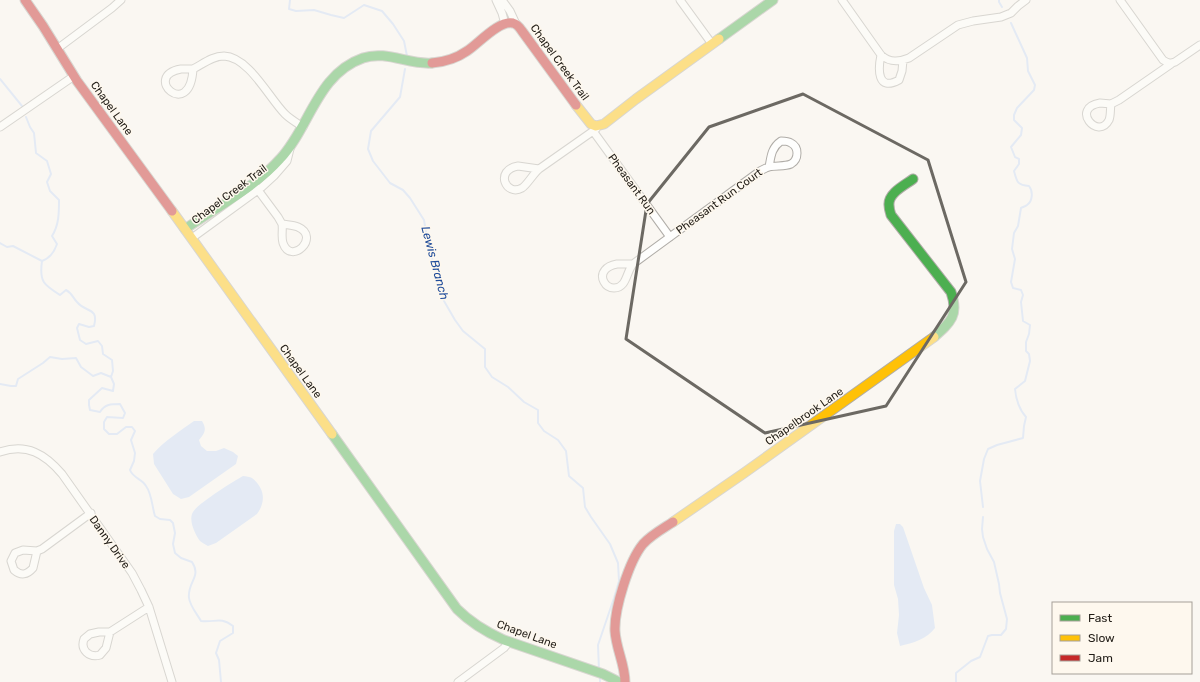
<svg xmlns="http://www.w3.org/2000/svg" width="1200" height="682" viewBox="0 0 1200 682" font-family="Rubik,sans-serif">
<style>
.water{fill:#cadaf6}
.lines{fill:none;stroke-linecap:round;stroke-linejoin:round}
.stream{stroke:#cadaf6;stroke-width:2}
.street-casing{stroke:#b0ada8;stroke-width:9}
.fast-casing{stroke:#b0ada8;stroke-width:11}
.slow-casing{stroke:#b0ada8;stroke-width:11}
.jam-casing{stroke:#b0ada8;stroke-width:11}
.street{stroke:#fefefd;stroke-width:7}
.fast{stroke:#4caf50;stroke-width:9}
.slow{stroke:#ffc107;stroke-width:9}
.jam{stroke:#c62828;stroke-width:9}
.marked{fill:none;stroke:#6c6963;stroke-width:3;stroke-linejoin:round}
.labels{text-anchor:middle;stroke-width:3;stroke-linejoin:round;paint-order:stroke}
.street-label{font-size:11px;fill:#201c16;stroke:#fef8ee}
.water-label{font-size:12px;font-style:italic;fill:#214d9b;stroke:#fef8ee}
</style>
<rect width="100%" height="100%" fill="#faf7f2"/>
<path class="water" d="M 194,421 L 202,421 C 207,429 205,433 199,440 L 201,446 L 207,451 L 216,451 L 224,448 L 233,452 L 238,456 L 236,464 L 189,497 L 181,499 L 173,494 L 154,464 L 153,454 C 164,441 180,431 194,421 Z
M 243,476 C 246,476 250,477 252,478 C 265,488 266,502 257,514 L 216,543 L 208,546 C 205,544 202,543 200,541 C 195,534 188,520 193,512 C 197,504 234,481 243,476 Z
M 896,524 L 900,524 L 903,527 L 924,588 L 932,605 L 935,628 C 927,639 913,643 900,646 L 897,633 L 899,615 L 898,599 L 894,585 L 894,531 Z"/>
<g class="lines">
<path class="stream" d="M 290,0 L 289,9 L 296,11 L 314,10 L 331,15 L 344,18 L 364,5 L 382,11 L 393,24 L 404,41 L 407,56
M 999,0 L 999,2 L 1002,7
M 405,69 L 400,97 L 371,131 L 368,149 L 373,161 L 390,183 L 403,190 L 410,198 L 424,220 L 428,244 L 444,301 L 455,320 L 463,331 L 485,349 L 485,367 L 492,377 L 508,387 L 524,402 L 538,410 L 538,423 L 544,431 L 558,440 L 566,451 L 569,476 L 583,488 L 585,507 L 591,517 L 610,544 L 618,563 L 619,581 L 614,598 L 598,645 L 599,670
M 0,79 L 22,106
M 26,117 L 30,127 L 34,133 L 36,153 L 47,161 L 51,174 L 47,182 L 50,191 L 59,200 C 59,213 59,225 52,236 L 57,244 C 54,253 50,258 42,261
M 0,243 L 7,247 L 13,246 L 42,261
M 42,261 C 39,282 44,285 60,295 L 66,290 C 72,293 73,298 77,302 C 86,313 99,307 94,326 L 89,327 L 79,324 L 77,328 L 80,340 L 86,344 L 98,341 L 102,346 L 103,354 L 112,360 L 113,371 L 111,377
M 0,384 L 11,386 L 16,386 L 18,379 L 43,363 L 50,357 L 62,359 L 76,358 L 81,367 L 93,376 L 101,373 L 111,377 L 114,384 L 113,391 L 102,388 L 89,400 L 89,405 L 90,410 L 100,412 C 105,404 111,404 120,404 L 125,413 L 123,418 L 107,417 L 104,422 L 104,429 L 109,434 L 117,434 L 126,427 L 132,427 L 135,431 L 131,440 L 135,453 L 134,461 L 130,470 C 133,478 142,479 146,486 C 152,494 152,507 155,516 L 160,519 L 170,520 L 173,523 L 175,533 L 173,544 L 175,553 L 181,558 L 192,562 C 202,577 187,582 189,598 C 190,606 197,614 201,621 C 215,623 220,616 233,626 L 233,633 L 220,641 L 216,653 L 219,660 L 221,682
M 983,507 L 980,481 L 984,459 L 988,449 L 997,445 L 1023,438 L 1024,426 L 1026,417 C 1019,409 1016,400 1015,389 L 1025,381 L 1030,361 L 1029,354 L 1026,351 L 1026,342 L 1029,334 L 1030,325 L 1023,321 L 1021,302 L 1023,295 L 1021,290 L 1013,288 L 1011,282 L 1015,259 L 1012,249 L 1014,233 L 1018,226 L 1021,208 C 1023,207 1026,206 1027,205 C 1033,201 1033,191 1029,186 C 1017,185 1017,182 1014,171 L 1019,164 L 1019,159 L 1015,157 L 1011,147 L 1021,135 L 1022,128 L 1014,120 L 1014,115 L 1017,108 L 1034,90 L 1035,85 L 1028,71 L 1027,58 L 1011,23
M 600,676 L 600,682
M 956,682 L 956,673 L 971,661 L 980,657 L 988,636 L 992,635 L 1001,635 L 1006,629 L 1007,619 L 1000,593 L 999,584 L 994,562 L 987,549 L 983,537 L 982,529 L 983,517"/>
<g class="street-casing">
<path id="street" d="M 496,0 L 502,13 L 505,24
M 502,0 L 510,11 L 516,24
M 680,0 L 712,44
M 842,0 L 881,55 C 890,63 899,62 909,58 L 958,25 L 973,21 L 1001,17 L 1011,13 L 1018,6 L 1026,0
M 1120,0 L 1163,60 C 1168,63 1170,64 1175,62 L 1200,45
M 57,49 L 112,8 L 121,0
M 881,55 C 878,69 877,92 899,80 L 902,71 L 903,60
M 181,69 L 193,69 C 190,122 141,76 181,69 Z
M 193,69 C 203,64 212,56 224,56 C 249,57 269,98 285,114 C 290,119 297,123 303,127
M 1100,103 L 1111,104 C 1110,109 1111,115 1109,120 C 1098,141 1070,108 1100,103 Z
M 1111,104 L 1119,100 L 1171,64
M 0,127 L 74,76
M 593,131 L 670,237
M 781,141 C 784,141 788,141 791,143 C 799,147 799,159 791,164 C 784,167 776,165 769,167 C 771,157 771,148 781,141 Z
M 518,166 L 539,169 C 533,174 527,185 522,188 C 506,197 494,170 518,166 Z
M 539,169 L 596,129
M 255,186 L 278,217 L 282,224
M 282,224 C 287,225 293,225 298,227 C 321,237 291,266 283,243 C 281,237 283,230 282,224 Z
M 192,238 L 262,187 L 274,176 L 287,161 L 290,149
M 617,264 L 633,264 C 626,272 627,288 614,288 C 605,288 599,277 605,270 C 608,266 612,265 617,264 Z
M 633,264 L 760,171 L 766,168 L 769,167
M 0,452 C 27,443 45,454 62,474 L 132,573 L 141,590 L 149,607 L 172,682
M 23,550 L 37,551 L 33,568 C 27,575 21,576 14,570 L 11,561 L 15,553 Z
M 37,551 L 42,549 L 91,513
M 99,632 L 110,632 L 106,648 L 100,655 C 89,658 80,650 84,639 L 90,634 Z
M 110,632 L 149,607
M 458,682 L 504,648 L 509,642"/>
</g>
<g class="fast-casing">
<path id="fast" d="M 719,39 L 773,0
M 913,179 C 905,185 888,193 889,205 C 889,208 890,212 891,215 L 951,292 C 959,315 951,322 934,337
M 185,229 C 217,207 254,188 280,159 C 310,127 317,74 363,58 C 386,50 409,65 432,63
M 332,434 L 457,609 C 471,623 486,632 504,640 L 603,674 L 619,682"/>
</g>
<g class="slow-casing">
<path id="slow" d="M 576,105 L 591,124 L 596,126 L 604,124 L 636,99 L 719,39
M 172,211 L 332,434
M 673,522 L 744,473 L 934,337"/>
</g>
<g class="jam-casing">
<path id="jam" d="M 25,0 L 43,26 L 77,81 L 172,211
M 432,63 C 444,62 457,58 467,51 C 478,44 499,20 513,23 C 517,24 520,28 522,31 L 576,105
M 625,682 C 625,664 616,649 615,631 C 614,609 629,561 643,544 C 651,535 664,528 673,522"/>
</g>
<use href="#street" class="street"/>
<use href="#fast" class="fast"/>
<use href="#slow" class="slow"/>
<use href="#jam" class="jam"/>
</g>
<path d="M0 0H1200V682H0ZM 803,94 L 928,160 L 966,282 L 886,406 L 765,433 L 626,339 L 647,204 L 709,127 Z" fill="#faf7f2" fill-opacity=".55" fill-rule="evenodd"/>
<path class="marked" d="M 803,94 L 928,160 L 966,282 L 886,406 L 765,433 L 626,339 L 647,204 L 709,127 Z"/>
<g class="labels">
<g class="street-label">
<text transform="translate(560 62) rotate(54)" y="4">Chapel Creek Trail</text>
<text transform="translate(112 108) rotate(54)" y="4">Chapel Lane</text>
<text transform="translate(632 184) rotate(54)" y="4">Pheasant Run</text>
<text transform="translate(229 194) rotate(-37)" y="4">Chapel Creek Trail</text>
<text transform="translate(719 201) rotate(-36)" y="4">Pheasant Run Court</text>
<text transform="translate(301 371) rotate(54)" y="4">Chapel Lane</text>
<text transform="translate(804 416) rotate(-35)" y="4">Chapelbrook Lane</text>
<text transform="translate(110 542) rotate(55)" y="4">Danny Drive</text>
<text transform="translate(527 634) rotate(20)" y="4">Chapel Lane</text>
</g>
<g class="water-label">
<text transform="translate(435 263) rotate(75)" y="4">Lewis Branch</text>
</g>
</g>
<rect x="1052" y="602" width="140" height="72" fill="#fef8ee" stroke="#a5a098"/>
<rect x="1060" y="615" width="20" height="6" fill="#4caf50" stroke="#a5a098"/>
<text x="1088" y="622" font-size="12" fill="#201c16">Fast</text>
<rect x="1060" y="635" width="20" height="6" fill="#ffc107" stroke="#a5a098"/>
<text x="1088" y="642" font-size="12" fill="#201c16">Slow</text>
<rect x="1060" y="655" width="20" height="6" fill="#c62828" stroke="#a5a098"/>
<text x="1088" y="662" font-size="12" fill="#201c16">Jam</text>
</svg>
